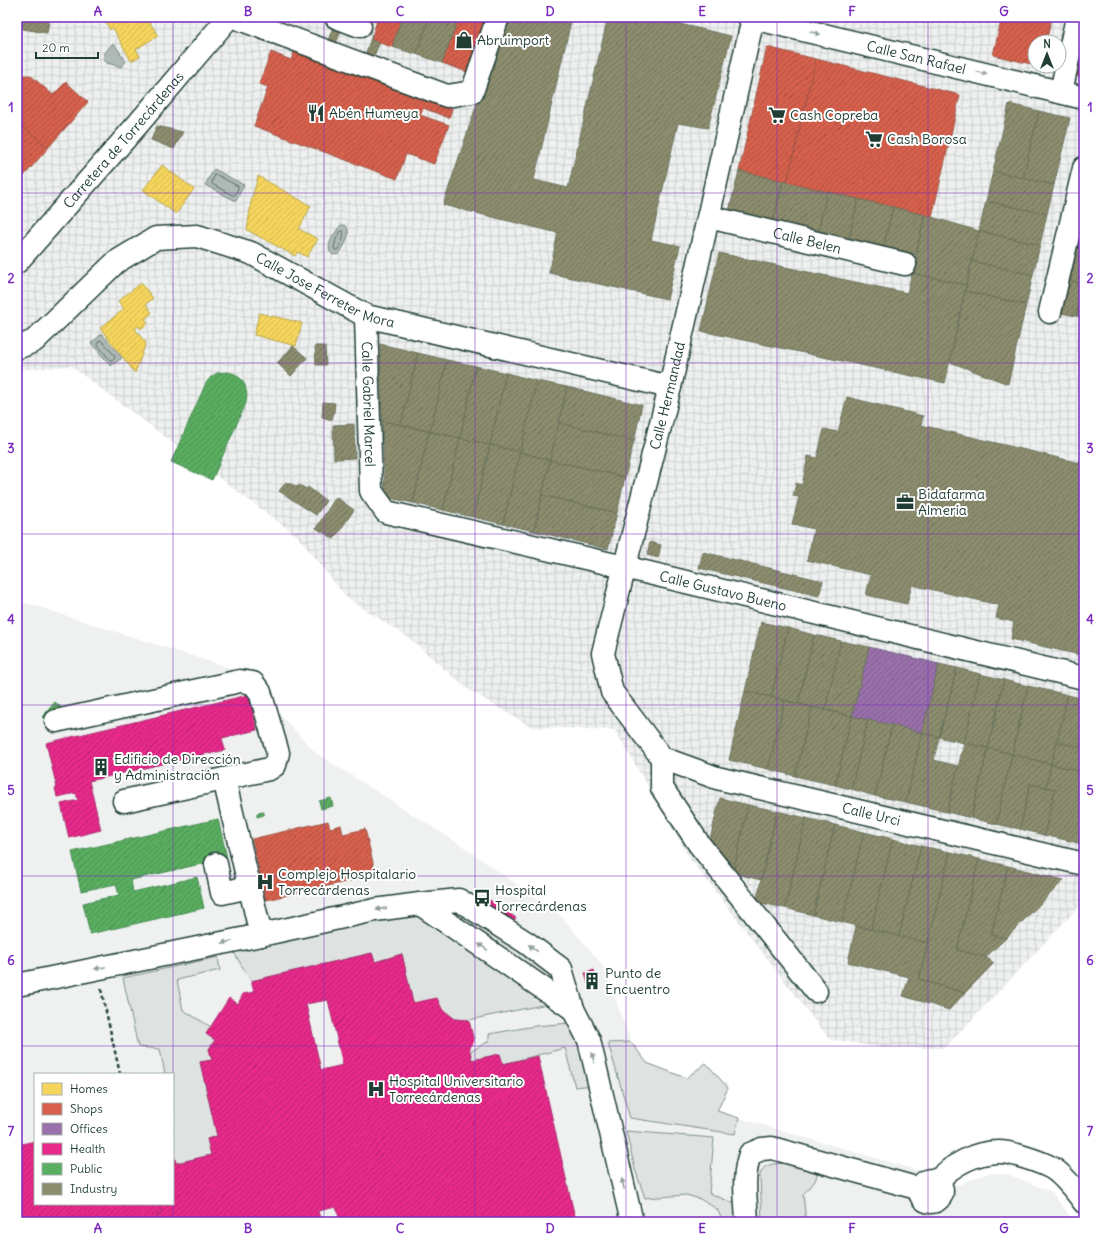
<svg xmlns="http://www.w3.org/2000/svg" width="1101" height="1239" viewBox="0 0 1101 1239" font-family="Delius,sans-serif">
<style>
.built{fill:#eef1f0;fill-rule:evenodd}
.industrial{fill:url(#industrial-grid);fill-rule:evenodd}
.green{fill:#dee3e2;stroke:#7e908b}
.water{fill:#afbab7;stroke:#758883}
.homes{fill:url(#homes-hatch);stroke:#b6a750}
.shops{fill:url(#shops-hatch);stroke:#9f5646}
.offices{fill:url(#offices-hatch);stroke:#746187}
.health{fill:url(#health-hatch);stroke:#ab2f70;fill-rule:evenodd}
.public{fill:url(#public-hatch);stroke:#488c54}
.industry{fill:url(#industry-hatch);stroke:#6b745d}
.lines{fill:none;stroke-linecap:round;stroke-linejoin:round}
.shore{stroke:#596f68;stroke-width:1}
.minor-casing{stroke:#1f3d34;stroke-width:25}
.path{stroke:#1f3d34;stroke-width:2.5;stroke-dasharray:4 3;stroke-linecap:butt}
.minor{stroke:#fff;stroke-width:22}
.oneway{fill:#8f9e9a}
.grid{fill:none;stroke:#7b2cbf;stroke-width:1;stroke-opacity:0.55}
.labels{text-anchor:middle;stroke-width:4;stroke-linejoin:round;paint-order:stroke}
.poi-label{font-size:14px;fill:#1f3d34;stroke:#fff;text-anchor:start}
.street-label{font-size:14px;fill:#1f3d34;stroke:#fff}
.neatline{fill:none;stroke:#7b2cbf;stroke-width:1.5}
.grid-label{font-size:13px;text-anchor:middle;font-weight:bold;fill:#7b2cbf}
</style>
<defs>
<pattern id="industrial-grid" width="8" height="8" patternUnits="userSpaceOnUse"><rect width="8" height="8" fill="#eef1f0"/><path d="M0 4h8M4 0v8" fill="none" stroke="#ccd0ce"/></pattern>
<pattern id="homes-hatch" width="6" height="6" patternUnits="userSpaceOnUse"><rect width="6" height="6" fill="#f6d55c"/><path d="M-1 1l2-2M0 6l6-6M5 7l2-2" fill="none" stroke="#d2b851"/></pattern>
<pattern id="shops-hatch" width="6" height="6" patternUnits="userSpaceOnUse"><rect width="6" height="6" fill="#d6604d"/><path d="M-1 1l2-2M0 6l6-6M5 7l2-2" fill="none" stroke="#ad5041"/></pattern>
<pattern id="offices-hatch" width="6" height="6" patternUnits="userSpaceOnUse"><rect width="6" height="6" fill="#9970ab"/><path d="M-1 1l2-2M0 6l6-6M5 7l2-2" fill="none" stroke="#7c5d8c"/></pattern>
<pattern id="health-hatch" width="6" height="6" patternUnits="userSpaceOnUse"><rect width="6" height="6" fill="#e7298a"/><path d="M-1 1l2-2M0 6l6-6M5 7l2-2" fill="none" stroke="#bb2472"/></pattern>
<pattern id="public-hatch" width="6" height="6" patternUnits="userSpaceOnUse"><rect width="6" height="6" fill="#5aae61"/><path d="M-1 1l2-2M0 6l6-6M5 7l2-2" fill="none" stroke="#4a8f51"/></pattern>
<pattern id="industry-hatch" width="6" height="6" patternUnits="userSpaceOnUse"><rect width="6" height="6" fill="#8c8c6e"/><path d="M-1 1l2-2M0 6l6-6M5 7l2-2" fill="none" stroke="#72745b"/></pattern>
</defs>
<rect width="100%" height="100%" fill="#fff"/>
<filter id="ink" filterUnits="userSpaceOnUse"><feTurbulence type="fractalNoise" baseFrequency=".025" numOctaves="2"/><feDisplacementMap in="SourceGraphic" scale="8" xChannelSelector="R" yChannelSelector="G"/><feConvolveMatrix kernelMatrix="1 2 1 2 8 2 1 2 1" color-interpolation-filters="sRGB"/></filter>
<g filter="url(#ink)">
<path class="built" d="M 17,600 L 239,671 L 316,753 L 464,847 L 562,917 L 604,967 L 631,1042 L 647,1063 L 686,1078 L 706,1063 L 728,1088 L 717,1111 L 739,1118 L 913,1169 L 958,1185 L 988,1173 L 1010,1175 L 1052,1192 L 1074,1222 L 17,1222 ZM 35,1074 L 173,1074 L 173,1204 L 35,1204 Z"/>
<path class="industrial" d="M 17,17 L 1084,17 L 1084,901 L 945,1048 L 885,1048 L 829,1039 L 689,857 L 615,730 L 531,727 L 466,688 L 409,638 L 347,598 L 297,536 L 71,366 L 17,370 ZM 1035,42 L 1059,42 L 1059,66 L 1035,66 Z"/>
<path class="green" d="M 459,900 L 561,969 L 552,1003 L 469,1020 L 455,1019 L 442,1009 L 413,1003 L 402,954 L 375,962 L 372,953 L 251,981 L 227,941 Z
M 218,957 L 220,970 L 177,980 L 183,1010 L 211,1027 L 206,1034 L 215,1040 L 209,1049 L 212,1060 L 200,1062 L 217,1136 L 207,1139 L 211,1155 L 176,1163 L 173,1152 L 173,1074 L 165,1074 L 160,1049 L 138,1047 L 123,978 Z
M 570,1023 L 594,1085 L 575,1087 L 565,1048 L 503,1064 L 500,1054 L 472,1060 L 470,1052 L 489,1041 L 489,1034 L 535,1026 Z
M 631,1042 L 647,1063 L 686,1078 L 706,1063 L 728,1088 L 717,1111 L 739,1118 L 735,1134 L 630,1118 L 608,1043 Z
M 626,1131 L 714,1138 L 709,1193 L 738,1205 L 737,1222 L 723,1222 L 717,1209 L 700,1199 L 686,1195 L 645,1198 L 635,1169 Z
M 785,1163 L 817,1173 C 817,1182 809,1188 803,1194 L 806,1222 L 762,1222 L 760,1175 C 763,1163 774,1164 785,1163 Z"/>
<path class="water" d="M 112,44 L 116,46 L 126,62 L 121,67 L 107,63 L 103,59 L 104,54 Z
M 214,169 L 244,185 L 236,201 L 205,185 Z
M 341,225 C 356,225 344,248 339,254 L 333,255 C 323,248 335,232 341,225 Z
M 102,334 L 122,358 L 111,366 L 91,343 Z"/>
<path class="homes" d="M 107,17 L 147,17 L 158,36 L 136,49 L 140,56 L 131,61 L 113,28 L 110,30 L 104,19 Z
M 162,165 L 194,189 L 176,214 L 143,190 Z
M 258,176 L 311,206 L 299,229 L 318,239 L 307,257 L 298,252 L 295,256 L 247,230 L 251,202 Z
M 141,283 L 153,298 L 146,304 L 152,313 L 145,319 L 148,323 L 141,329 L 139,326 L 135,329 L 146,343 L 135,373 L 100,328 L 124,309 L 118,301 Z
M 259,313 L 302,323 L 296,346 L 254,335 Z"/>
<path class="shops" d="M 364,17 L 378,17 L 377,22 Z
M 378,17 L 402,17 L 392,47 L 371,40 Z
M 459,17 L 486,17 L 467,72 L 442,63 Z
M 1002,17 L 1052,17 L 1046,42 L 1035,42 L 1035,65 L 993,55 Z
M 767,47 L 816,59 L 787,182 L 739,171 Z
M 1084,47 L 1084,77 L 1077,76 Z
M 295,50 L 452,109 L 449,118 L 423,108 L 420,115 L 449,125 L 434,164 L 406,154 L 397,179 L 254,126 L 268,87 L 259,84 L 271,52 L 291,60 Z
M 816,59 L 960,95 L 932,217 L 787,182 Z
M 17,75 L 30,75 L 53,95 L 66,82 L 88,102 L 48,148 L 17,121 Z
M 17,121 L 48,148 L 17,184 Z
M 328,821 L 330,828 L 341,825 L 343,834 L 365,829 L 376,875 L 266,900 L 252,839 Z"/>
<path class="offices" d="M 869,647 L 939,664 L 922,733 L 852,716 Z"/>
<path class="health" d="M 248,695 L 257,730 L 222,738 L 225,750 L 209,754 L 209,753 L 89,781 L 101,830 L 69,838 L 61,804 L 78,800 L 76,793 L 57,797 L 55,788 L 57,788 L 46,743 Z
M 490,900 L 501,908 L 498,912 L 487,905 Z
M 505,910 L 516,918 L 513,922 L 502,915 Z
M 372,953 L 375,962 L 402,954 L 413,1003 L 437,998 L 442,1009 L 455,1019 L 469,1020 L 474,1042 L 469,1047 L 472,1060 L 500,1054 L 503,1064 L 538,1056 L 576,1222 L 350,1222 L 349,1218 L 340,1221 L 336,1207 L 318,1211 L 321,1222 L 159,1222 L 157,1214 L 162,1213 L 159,1204 L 173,1204 L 173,1164 L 211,1155 L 207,1139 L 217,1136 L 200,1062 L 212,1060 L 209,1049 L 215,1040 L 206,1034 L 229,998 L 238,1004 L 243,994 L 254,992 L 251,981 ZM 328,1000 L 343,1065 L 321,1070 L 306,1004 Z
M 594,970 L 599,989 L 590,991 L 585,973 Z
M 35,1141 L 35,1204 L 159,1204 L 162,1213 L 157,1214 L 160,1222 L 17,1222 L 17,1145 Z
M 173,1152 L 176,1163 L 173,1164 Z"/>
<path class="public" d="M 228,372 L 235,374 L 241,379 L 245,385 L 247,395 L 246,403 L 212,480 L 171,462 L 206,383 L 211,377 L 217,373 Z
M 55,702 L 61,707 L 48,723 L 42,717 Z
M 331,798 L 333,806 L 321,809 L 319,801 Z
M 264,812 L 264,815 L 257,817 L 257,813 Z
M 218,819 L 227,858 L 131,880 L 133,892 L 197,877 L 204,908 L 90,934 L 83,903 L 119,895 L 116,884 L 81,891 L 72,852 Z"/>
<path class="industry" d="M 17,17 L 50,17 L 47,33 L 17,28 Z
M 59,17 L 68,17 L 67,22 L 58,20 Z
M 402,17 L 430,17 L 416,54 L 392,47 Z
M 430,17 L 459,17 L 442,63 L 416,54 Z
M 506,17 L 572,17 L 534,180 L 568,188 L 608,17 L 650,17 L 731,36 L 708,128 L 678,123 L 651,240 L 680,246 L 667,299 L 549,273 L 558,233 L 443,205 Z
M 335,21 L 343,24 L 336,44 L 328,41 Z
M 372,35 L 371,40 L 380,42 L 373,58 L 365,55 Z
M 1009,104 L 1039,111 L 1023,178 L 993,171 Z
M 1039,111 L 1070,118 L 1054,185 L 1023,178 Z
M 157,126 L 183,132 L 174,149 L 151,140 Z
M 739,171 L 783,181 L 773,221 L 729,211 Z
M 993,171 L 1054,185 L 1047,214 L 986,201 Z
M 783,181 L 827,192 L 818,232 L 773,221 Z
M 827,192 L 858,199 L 849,239 L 818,232 Z
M 858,199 L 893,207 L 883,248 L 849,239 Z
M 986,201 L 1047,214 L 1040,245 L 979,231 Z
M 893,207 L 925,215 L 916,255 L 883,248 Z
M 1084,210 L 1084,250 L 1075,248 Z
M 925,215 L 979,231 L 966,285 L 912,273 Z
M 979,231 L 1040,245 L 1033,275 L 972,261 Z
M 1075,248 L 1084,250 L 1084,318 L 1076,316 L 1083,284 L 1068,280 Z
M 719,253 L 907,293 L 912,273 L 966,285 L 945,383 L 701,331 Z
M 972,261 L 1033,275 L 1026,305 L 965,291 Z
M 1068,280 L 1083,284 L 1076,316 L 1061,313 Z
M 965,291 L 1026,305 L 1008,384 L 950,362 Z
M 380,344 L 418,353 L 401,425 L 382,421 Z
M 293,346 L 307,358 L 291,376 L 277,363 Z
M 315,346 L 325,346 L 326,365 L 316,365 Z
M 418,353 L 447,360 L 430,432 L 401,425 Z
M 447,360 L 476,366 L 460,438 L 430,432 Z
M 476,366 L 506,373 L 490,445 L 460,438 Z
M 506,373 L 537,381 L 520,452 L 490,445 Z
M 537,381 L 567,387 L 550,460 L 520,452 Z
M 567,387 L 642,405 L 634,441 L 559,423 Z
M 847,397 L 923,416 L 921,425 L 1084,464 L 1084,656 L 1011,639 L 1014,622 L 996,618 L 999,605 L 912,585 L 907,604 L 866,595 L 871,575 L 807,560 L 814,529 L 792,524 L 799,497 L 793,496 L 796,483 L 802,485 L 808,456 L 817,458 L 824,429 L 838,432 Z
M 323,402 L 335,403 L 334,412 L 332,420 L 322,417 Z
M 382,421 L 429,431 L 413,503 L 385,497 Z
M 559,423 L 634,441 L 625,477 L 550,460 Z
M 354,424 L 355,458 L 334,459 L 333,425 Z
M 429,431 L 460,438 L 443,510 L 413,503 Z
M 460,438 L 490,445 L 473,517 L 443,510 Z
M 490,445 L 520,452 L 503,524 L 473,517 Z
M 520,452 L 550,460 L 534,531 L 503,524 Z
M 550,460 L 625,477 L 617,513 L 542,495 Z
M 286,482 L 298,487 L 299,485 L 307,489 L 308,487 L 326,501 L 316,515 L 279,491 Z
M 542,495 L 617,513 L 608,549 L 534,531 Z
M 336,497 L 354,510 L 334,539 L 316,528 Z
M 650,542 L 661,545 L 658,558 L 647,555 Z
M 703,552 L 823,581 L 819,596 L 699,568 Z
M 761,622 L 788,628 L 771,697 L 745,691 Z
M 788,628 L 814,635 L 798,704 L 771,697 Z
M 814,635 L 841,641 L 825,710 L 798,704 Z
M 841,641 L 869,647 L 852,716 L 825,710 Z
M 939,664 L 957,668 L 939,737 L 922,733 Z
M 957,668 L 980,674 L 964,743 L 939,737 Z
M 980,674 L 1004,680 L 988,748 L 964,743 Z
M 1004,680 L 1028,686 L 1012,754 L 988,748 Z
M 1028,686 L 1068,695 L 1051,764 L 1012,754 Z
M 745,691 L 785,700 L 768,769 L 729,760 Z
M 1068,695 L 1084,699 L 1084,748 L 1057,742 Z
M 785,700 L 812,707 L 795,776 L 768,769 Z
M 812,707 L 852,716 L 835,785 L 795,776 Z
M 852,716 L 868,720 L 851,789 L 835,785 Z
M 868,720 L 892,725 L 875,796 L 851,789 Z
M 892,725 L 922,733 L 906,802 L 875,796 Z
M 922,733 L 939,737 L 934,760 L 958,766 L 947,812 L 906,802 Z
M 1057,742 L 1084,748 L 1084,772 L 1051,764 Z
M 964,743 L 988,748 L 971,818 L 947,812 Z
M 988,748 L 1012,754 L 996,824 L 971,818 Z
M 1012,754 L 1051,764 L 1046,787 L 1030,784 L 1020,829 L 996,824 Z
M 1051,764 L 1084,772 L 1084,838 L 1083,844 L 1044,835 L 1055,789 L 1046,787 Z
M 1030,784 L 1055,789 L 1044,835 L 1020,829 Z
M 720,798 L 748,805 L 733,873 L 709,843 Z
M 748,805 L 777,811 L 761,880 L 733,873 Z
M 777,811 L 806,818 L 785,908 L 756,902 Z
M 806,818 L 835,825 L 813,915 L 785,908 Z
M 835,825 L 864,832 L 842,922 L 813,915 Z
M 864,832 L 893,839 L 871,929 L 842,922 Z
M 893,839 L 921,846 L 899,936 L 871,929 Z
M 921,846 L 950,852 L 928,943 L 899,936 Z
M 950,852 L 979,859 L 957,950 L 986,957 L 994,963 L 965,993 L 919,979 Z
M 979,859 L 1008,866 L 991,935 L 1006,938 L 986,957 L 957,950 Z
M 1008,866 L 1064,880 L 1006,938 L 991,935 Z
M 856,926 L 928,943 L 919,979 L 965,993 L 949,1010 L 903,996 L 909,977 L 848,962 Z"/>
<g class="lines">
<path class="shore" d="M 215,175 L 217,175 L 238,186 L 238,188 L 235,195 L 232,195 L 212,184 L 212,182 Z
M 343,231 C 345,237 341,245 337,250 L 335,250 L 334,248 L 336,239 L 340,232 Z
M 100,340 L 102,341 L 115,356 L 115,358 L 113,360 L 110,360 L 98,345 L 98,343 Z"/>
<g class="minor-casing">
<g id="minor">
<path d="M 234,17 L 447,96 L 472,92 L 498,17"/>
<path d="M 336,17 L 360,26"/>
<path id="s1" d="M 749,17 L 1084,98"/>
<path d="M 1061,92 L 1077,17"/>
<path id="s2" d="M 709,217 L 905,264"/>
<path id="s3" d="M 17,262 L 138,124 L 229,17"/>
<path d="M 1050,312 L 1084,168"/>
<path id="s4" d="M 366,316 L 371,491 L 386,512 L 624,567 L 1084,678"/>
<path id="s5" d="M 17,348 L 34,341 L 116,262 L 156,238 L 197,236 L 251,253 L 366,316 L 670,387"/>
<path d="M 56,721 L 240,681 L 253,683 L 260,692 L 278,753 L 275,765 L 269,769 L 124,801"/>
<path id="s6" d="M 662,758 L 612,692 L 603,653 L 670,387 L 753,18"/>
<path id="s7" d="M 662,758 L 717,778 L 1084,864"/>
<path d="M 662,758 L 662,788 L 699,844 L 816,991"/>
<path d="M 224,779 L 261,935"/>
<path d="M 216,864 L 222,893 L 249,887"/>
<path d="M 420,904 L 573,1009"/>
<path d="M 17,985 L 261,935 L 375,910 L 420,904 L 459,900 L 527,943 L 561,969 L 573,1009 L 589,1040 L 632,1222"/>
<circle cx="931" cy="1191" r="11"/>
<path d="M 937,1182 C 951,1165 976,1152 999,1152 C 1012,1152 1041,1162 1052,1168 C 1062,1174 1077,1192 1084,1202"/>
<path d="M 747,1222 C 746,1199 742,1176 750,1154 L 762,1149 L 772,1148 L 920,1189"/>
</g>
</g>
<path class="path" d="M 101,989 L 120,1074"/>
<use href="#minor" class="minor"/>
</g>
<defs><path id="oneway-solid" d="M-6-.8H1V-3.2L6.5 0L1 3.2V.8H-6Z"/></defs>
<g class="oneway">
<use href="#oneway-solid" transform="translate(815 33) rotate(14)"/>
<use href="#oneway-solid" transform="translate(982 73) rotate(14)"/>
<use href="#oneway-solid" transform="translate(381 909) rotate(172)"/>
<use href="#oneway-solid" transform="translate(227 942) rotate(169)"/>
<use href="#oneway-solid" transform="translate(483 947) rotate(-145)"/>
<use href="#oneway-solid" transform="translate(533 948) rotate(-143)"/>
<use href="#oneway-solid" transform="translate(100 968) rotate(168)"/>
<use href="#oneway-solid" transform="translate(593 1058) rotate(-103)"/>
<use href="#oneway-solid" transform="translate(623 1184) rotate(-103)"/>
</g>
</g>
<path class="grid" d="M 173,17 L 173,1074M 324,17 L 324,1222M 475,17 L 475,1222M 626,17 L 626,1222M 777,17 L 777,1222M 928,17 L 928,1222M 17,193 L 1084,193M 17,363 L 1084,363M 17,534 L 1084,534M 17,705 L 1084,705M 17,876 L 1084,876M 17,1046 L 1084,1046M 173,1074 L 173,1204M 173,1204 L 173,1222"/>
<defs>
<g id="shop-bare" transform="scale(1.38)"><path d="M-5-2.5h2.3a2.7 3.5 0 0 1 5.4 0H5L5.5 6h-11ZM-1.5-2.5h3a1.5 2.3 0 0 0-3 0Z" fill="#1f3d34" stroke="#fff" stroke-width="2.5" paint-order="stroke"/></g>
<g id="restaurant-bare" transform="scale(1.38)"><path d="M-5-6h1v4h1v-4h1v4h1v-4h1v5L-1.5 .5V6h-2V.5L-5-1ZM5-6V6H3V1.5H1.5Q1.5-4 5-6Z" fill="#1f3d34" stroke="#fff" stroke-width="2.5" paint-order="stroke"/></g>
<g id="supermarket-bare" transform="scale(1.38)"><path d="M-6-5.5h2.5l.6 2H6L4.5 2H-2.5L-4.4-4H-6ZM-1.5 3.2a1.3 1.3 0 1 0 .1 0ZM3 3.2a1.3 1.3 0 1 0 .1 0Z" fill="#1f3d34" stroke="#fff" stroke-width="2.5" paint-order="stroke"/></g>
<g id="office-bare" transform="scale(1.38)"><path d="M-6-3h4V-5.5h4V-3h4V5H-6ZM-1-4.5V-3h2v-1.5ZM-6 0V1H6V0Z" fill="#1f3d34" stroke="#fff" stroke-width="2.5" paint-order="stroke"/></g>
<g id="building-bare" transform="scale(1.38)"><path d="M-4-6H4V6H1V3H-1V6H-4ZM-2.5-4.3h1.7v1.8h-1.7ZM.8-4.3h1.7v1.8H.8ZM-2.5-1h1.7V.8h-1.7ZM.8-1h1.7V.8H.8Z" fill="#1f3d34" stroke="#fff" stroke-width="2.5" paint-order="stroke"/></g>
<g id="hospital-bare" transform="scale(1.38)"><path d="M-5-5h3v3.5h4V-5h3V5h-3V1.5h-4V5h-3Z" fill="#1f3d34" stroke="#fff" stroke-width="2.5" paint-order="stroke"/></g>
<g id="bus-bare" transform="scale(1.38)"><path d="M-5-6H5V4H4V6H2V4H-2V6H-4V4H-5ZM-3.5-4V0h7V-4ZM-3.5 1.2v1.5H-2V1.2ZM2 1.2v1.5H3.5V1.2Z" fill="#1f3d34" stroke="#fff" stroke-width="2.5" paint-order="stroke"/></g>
</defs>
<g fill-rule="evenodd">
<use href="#shop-bare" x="464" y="40"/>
<use href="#restaurant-bare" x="316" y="113"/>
<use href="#supermarket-bare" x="777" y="115"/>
<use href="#supermarket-bare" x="874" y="139"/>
<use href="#office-bare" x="905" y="502"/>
<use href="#building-bare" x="101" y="767"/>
<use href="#hospital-bare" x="265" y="882"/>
<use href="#bus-bare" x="482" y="898"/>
<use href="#building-bare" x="592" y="981"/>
<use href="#hospital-bare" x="376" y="1089"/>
</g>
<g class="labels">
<g class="poi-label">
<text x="477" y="45">Abruimport</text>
<text x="329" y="118">Abén Humeya</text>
<text x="790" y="120">Cash Copreba</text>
<text x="887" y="144">Cash Borosa</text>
<text x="918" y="499">Bidafarma<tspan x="918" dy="16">Almería</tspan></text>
<text x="114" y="764">Edificio de Dirección<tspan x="114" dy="16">y Administración</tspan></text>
<text x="278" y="879">Complejo Hospitalario<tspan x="278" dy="16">Torrecárdenas</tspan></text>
<text x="495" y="895">Hospital<tspan x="495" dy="16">Torrecárdenas</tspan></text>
<text x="605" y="978">Punto de<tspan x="605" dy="16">Encuentro</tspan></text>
<text x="389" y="1086">Hospital Universitario<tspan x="389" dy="16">Torrecárdenas</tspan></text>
</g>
<g class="street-label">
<text dy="5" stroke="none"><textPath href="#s1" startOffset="172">Calle San Rafael</textPath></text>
<text dy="5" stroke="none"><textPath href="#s3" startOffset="162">Carretera de Torrecárdenas</textPath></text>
<text dy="5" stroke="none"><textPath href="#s2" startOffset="101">Calle Belen</textPath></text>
<text dy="5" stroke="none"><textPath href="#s5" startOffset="360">Calle Jose Ferreter Mora</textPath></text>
<text dy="5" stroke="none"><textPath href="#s6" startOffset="388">Calle Hermandad</textPath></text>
<text dy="5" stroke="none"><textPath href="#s4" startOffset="88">Calle Gabriel Marcel</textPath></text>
<text dy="5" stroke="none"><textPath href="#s4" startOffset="547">Calle Gustavo Bueno</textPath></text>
<text dy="5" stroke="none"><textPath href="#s7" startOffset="217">Calle Urci</textPath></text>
</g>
</g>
<rect width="1101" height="1239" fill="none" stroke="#fff" stroke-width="44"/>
<rect x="34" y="1073" width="140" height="132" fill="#ffffff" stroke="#a5b1ae"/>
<rect x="42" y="1083" width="20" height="12" fill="#f6d55c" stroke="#a5b1ae"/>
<text x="70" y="1093" font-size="12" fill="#1f3d34">Homes</text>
<rect x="42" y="1103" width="20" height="12" fill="#d6604d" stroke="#a5b1ae"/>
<text x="70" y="1113" font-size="12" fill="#1f3d34">Shops</text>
<rect x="42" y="1123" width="20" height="12" fill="#9970ab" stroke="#a5b1ae"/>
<text x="70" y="1133" font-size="12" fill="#1f3d34">Offices</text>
<rect x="42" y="1143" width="20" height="12" fill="#e7298a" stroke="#a5b1ae"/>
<text x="70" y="1153" font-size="12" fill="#1f3d34">Health</text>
<rect x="42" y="1163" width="20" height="12" fill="#5aae61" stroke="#a5b1ae"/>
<text x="70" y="1173" font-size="12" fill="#1f3d34">Public</text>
<rect x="42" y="1183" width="20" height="12" fill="#8c8c6e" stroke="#a5b1ae"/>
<text x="70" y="1193" font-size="12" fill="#1f3d34">Industry</text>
<g transform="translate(1047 54)"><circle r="19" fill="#ffffff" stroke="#a5b1ae"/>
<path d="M0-3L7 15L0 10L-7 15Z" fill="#1f3d34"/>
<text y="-6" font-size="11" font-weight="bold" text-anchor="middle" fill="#1f3d34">N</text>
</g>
<path d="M36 52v6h62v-6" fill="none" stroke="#1f3d34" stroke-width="2"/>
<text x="42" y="52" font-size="12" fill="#1f3d34" stroke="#ffffff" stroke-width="3" paint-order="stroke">20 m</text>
<rect x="22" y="22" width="1057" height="1195" class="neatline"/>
<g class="grid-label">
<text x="98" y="16">A</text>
<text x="248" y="16">B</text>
<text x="400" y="16">C</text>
<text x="550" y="16">D</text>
<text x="702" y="16">E</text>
<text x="852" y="16">F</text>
<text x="1004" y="16">G</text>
<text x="11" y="112">1</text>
<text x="1090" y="112">1</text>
<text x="11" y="283">2</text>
<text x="1090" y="283">2</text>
<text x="11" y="453">3</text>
<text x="1090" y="453">3</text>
<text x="11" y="624">4</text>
<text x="1090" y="624">4</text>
<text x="11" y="795">5</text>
<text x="1090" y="795">5</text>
<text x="11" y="965">6</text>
<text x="1090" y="965">6</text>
<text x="11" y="1136">7</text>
<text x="1090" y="1136">7</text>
<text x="98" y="1233">A</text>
<text x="248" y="1233">B</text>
<text x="400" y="1233">C</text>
<text x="550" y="1233">D</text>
<text x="702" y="1233">E</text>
<text x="852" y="1233">F</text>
<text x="1004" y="1233">G</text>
</g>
</svg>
